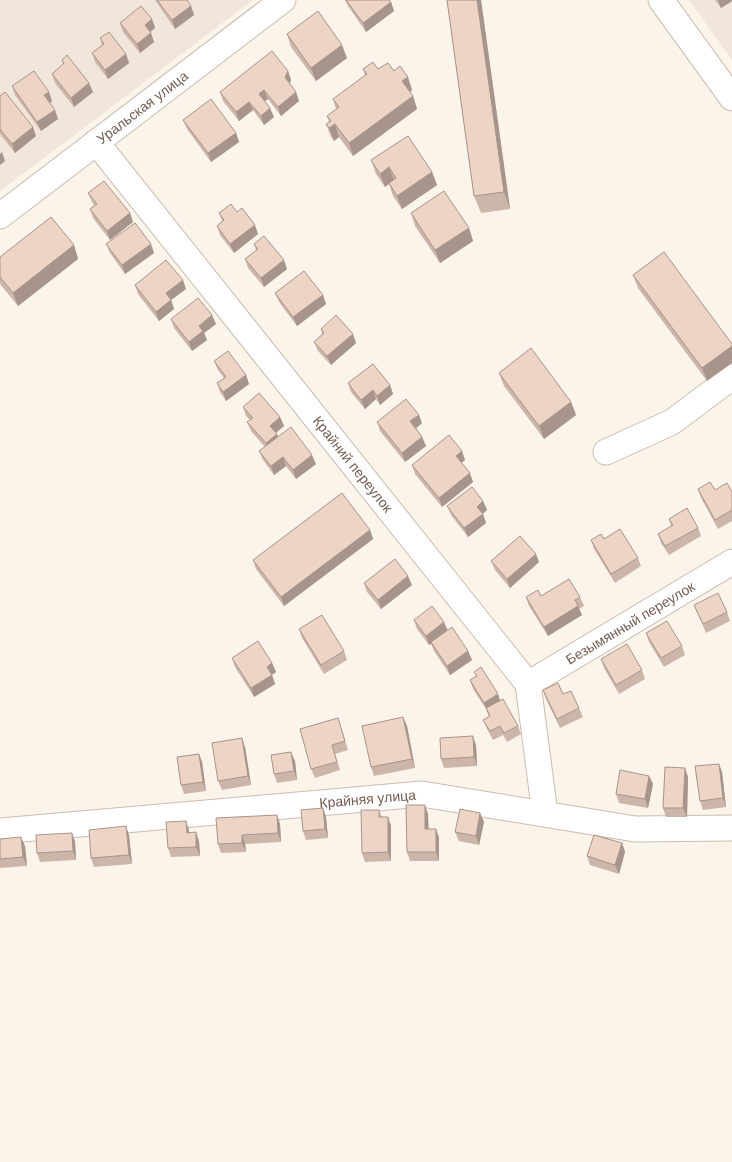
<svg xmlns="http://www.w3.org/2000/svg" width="732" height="1162" viewBox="0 0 732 1162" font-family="'DM Sans',sans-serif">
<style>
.residential{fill:#f2e6da}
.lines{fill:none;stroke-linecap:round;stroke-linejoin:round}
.minor-casing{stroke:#ccbcb2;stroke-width:27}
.minor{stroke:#fff;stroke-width:25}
.wall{fill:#cdb6a9}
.shaded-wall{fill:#a7948a}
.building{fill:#eed4c5;stroke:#a7948a}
.labels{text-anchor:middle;stroke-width:4;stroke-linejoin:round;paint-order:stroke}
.street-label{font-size:14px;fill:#745c50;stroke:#fef8f1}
</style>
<rect width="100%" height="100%" fill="#fbf4eb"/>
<path class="residential" d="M 0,0 L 253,0 L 0,191 Z
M 689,0 L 732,0 L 732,60 Z"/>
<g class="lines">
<g class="minor-casing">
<g id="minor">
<path d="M 661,0 L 732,98"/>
<path id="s1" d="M 96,142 L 528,684 L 545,814"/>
<path id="s2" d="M 0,216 L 283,0"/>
<path d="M 606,452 L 672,422 L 732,377"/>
<path id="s3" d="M 528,684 L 732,562"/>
<path id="s4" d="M 0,831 L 422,794 L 635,829 L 732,828"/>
</g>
</g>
<use href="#minor" class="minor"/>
</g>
<path class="wall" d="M 155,0 L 187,0 L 191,6 L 194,15 L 175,29 Z
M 345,0 L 389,0 L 391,2 L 394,11 L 366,32 L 348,6 Z
M 447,0 L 481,0 L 510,209 L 481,213 L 474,196 Z
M 715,0 L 732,0 L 732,1 L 721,8 Z
M 152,19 L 155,28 L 150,32 L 154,42 L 140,53 L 123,32 L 120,23 Z
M 287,34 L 347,58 L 316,81 L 291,47 Z
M 100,38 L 126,54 L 129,63 L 108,79 L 95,62 L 92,53 L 102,45 Z
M 62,60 L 93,92 L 74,107 L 55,83 L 52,74 L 63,64 Z
M 363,69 L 378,69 L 394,71 L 412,90 L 410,92 L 413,96 L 417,109 L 353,156 L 339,137 L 334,141 L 331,137 L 326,124 L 329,122 L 327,116 L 336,109 L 333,99 L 365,76 Z
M 288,71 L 291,80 L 290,84 L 296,92 L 299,101 L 281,116 L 268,99 L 265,101 L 274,117 L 264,125 L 253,110 L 239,121 L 223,101 L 220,92 Z
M 12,86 L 52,101 L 50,103 L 58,119 L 41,131 L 15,95 Z
M 0,96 L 36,136 L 15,153 L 0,134 Z
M 183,120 L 236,133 L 239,142 L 211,162 L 187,129 Z
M 371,160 L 432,172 L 437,185 L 402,209 L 393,196 L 389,184 L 385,187 L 376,174 Z
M 88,193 L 130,213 L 133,222 L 110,240 L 93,218 L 90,209 L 94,205 L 92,202 Z
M 237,212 L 258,234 L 234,253 L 220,235 L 217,226 L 222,221 L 219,213 Z
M 411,213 L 469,228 L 473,241 L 440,263 L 415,226 Z
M 106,244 L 154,253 L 125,274 L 110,253 Z
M 254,244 L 287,269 L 264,287 L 248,268 L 245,259 L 256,250 Z
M 74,245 L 78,259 L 18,306 L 0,284 L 0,257 Z
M 664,252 L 707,381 L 638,288 L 633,275 Z
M 135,285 L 186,289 L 171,300 L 174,309 L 159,321 L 138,294 Z
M 275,293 L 323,295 L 326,304 L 297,326 L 279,302 Z
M 171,319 L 216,324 L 204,333 L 207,340 L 192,351 L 174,328 Z
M 321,329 L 356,343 L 331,365 L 318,351 L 314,342 L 322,334 Z
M 214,361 L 246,375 L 249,384 L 226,401 L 220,392 L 217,383 L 224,378 L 218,370 Z
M 499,373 L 571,402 L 576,415 L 544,439 L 504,386 Z
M 348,383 L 390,385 L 393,394 L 380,405 L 376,399 L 365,409 L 351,392 Z
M 243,407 L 280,417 L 284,426 L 276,433 L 278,437 L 316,464 L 296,479 L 286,466 L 274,475 L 263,460 L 259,451 L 265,447 L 251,431 L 247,422 L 250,420 L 246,416 Z
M 377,422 L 422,423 L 416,428 L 422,437 L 426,446 L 405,462 L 380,431 Z
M 465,460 L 461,463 L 473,482 L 442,507 L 415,474 L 412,465 Z
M 698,489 L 715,490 L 732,492 L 732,521 L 718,529 L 701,498 Z
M 483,501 L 487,510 L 483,514 L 486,523 L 468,537 L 451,515 L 447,506 Z
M 669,519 L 698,528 L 701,536 L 669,555 L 661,543 L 658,534 L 671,526 Z
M 370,530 L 373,539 L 284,606 L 256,569 L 253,560 Z
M 604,539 L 638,558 L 641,566 L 615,583 L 594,549 L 591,540 Z
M 491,561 L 539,562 L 510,588 L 495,570 Z
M 364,583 L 412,585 L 381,609 L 367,592 Z
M 541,596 L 580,597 L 584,606 L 579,609 L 582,615 L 548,636 L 529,606 L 526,597 Z
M 694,605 L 727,612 L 730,621 L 706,633 Z
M 414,620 L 447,630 L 468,651 L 472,660 L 450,675 L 434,651 L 431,644 L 429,645 L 417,629 Z
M 299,629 L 344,651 L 347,660 L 324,674 L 302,638 Z
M 646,633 L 682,646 L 685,655 L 664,667 L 649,642 Z
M 232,658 L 272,663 L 276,672 L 272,675 L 275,684 L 254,697 L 235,667 Z
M 601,659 L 642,670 L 645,679 L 619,694 L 604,668 Z
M 474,672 L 500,700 L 518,726 L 521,734 L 507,742 L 503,735 L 493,740 L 487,729 L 483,720 L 489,717 L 486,709 L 473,689 L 470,680 L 476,676 Z
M 543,690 L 579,708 L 583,717 L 560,728 L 546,699 Z
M 403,717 L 407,726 L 415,768 L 374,776 L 371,767 Z
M 338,718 L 348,750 L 335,754 L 340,770 L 315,778 L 311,769 Z
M 476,745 L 477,766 L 444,768 L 441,759 Z
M 245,747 L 251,785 L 222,790 L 218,781 Z
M 199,754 L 202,762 L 206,791 L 184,794 L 181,785 Z
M 295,761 L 297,780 L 277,783 L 274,774 Z
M 719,764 L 722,772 L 726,807 L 703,810 L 700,801 Z
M 649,776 L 653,784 L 648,808 L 619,803 L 616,794 Z
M 688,777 L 687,817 L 666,817 L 663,808 Z
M 323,808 L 326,817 L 328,838 L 306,840 L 303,831 Z
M 379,810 L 382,817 L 388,817 L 391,826 L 391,861 L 365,862 L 362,853 Z
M 480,813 L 484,822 L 479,845 L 459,841 L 455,832 Z
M 428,814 L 428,829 L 436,829 L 439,838 L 439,861 L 410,861 L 407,852 Z
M 277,815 L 280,824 L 281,842 L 245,844 L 246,852 L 221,853 L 218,844 Z
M 186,821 L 189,833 L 199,841 L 200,856 L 171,857 L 168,848 Z
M 72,833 L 75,842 L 76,860 L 40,862 L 37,853 Z
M 129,835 L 132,864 L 94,867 L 91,858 Z
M 0,839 L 25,846 L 27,866 L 0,868 Z
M 622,843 L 625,852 L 619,874 L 590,865 L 587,856 Z"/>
<path class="shaded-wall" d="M 477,0 L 481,0 L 510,209 L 504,192 Z
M 718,0 L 732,0 L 732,1 L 721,8 Z
M 391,2 L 394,11 L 366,32 L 363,23 Z
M 191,6 L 194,15 L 175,29 L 172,20 Z
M 152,19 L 155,28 L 148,34 L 145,25 Z
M 151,33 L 154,42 L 140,53 L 137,44 Z
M 342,45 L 347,58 L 316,81 L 311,68 Z
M 126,54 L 129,63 L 108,79 L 105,70 Z
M 288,71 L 291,80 L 288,86 L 285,77 Z
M 408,77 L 412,90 L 407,94 L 402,81 Z
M 89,83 L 93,92 L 74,107 L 71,98 Z
M 264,90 L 268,99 L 262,103 L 259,94 Z
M 49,92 L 52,101 L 48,104 L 44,95 Z
M 296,92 L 299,101 L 281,116 L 278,107 Z
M 413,96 L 417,109 L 353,156 L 349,143 Z
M 249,102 L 253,110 L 239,121 L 236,112 Z
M 270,108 L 274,117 L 264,125 L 261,116 Z
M 55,110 L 58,119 L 41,131 L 37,122 Z
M 335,124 L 339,137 L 334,141 L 329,128 Z
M 33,127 L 36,136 L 15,153 L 12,144 Z
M 236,133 L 239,142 L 211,162 L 208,153 Z
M 2,152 L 5,161 L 0,165 L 0,154 Z
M 389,167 L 394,180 L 385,187 L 380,174 Z
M 432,172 L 437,185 L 402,209 L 397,196 Z
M 130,213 L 133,222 L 110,240 L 107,231 Z
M 255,225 L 258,234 L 234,253 L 230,244 Z
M 469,228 L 473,241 L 440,263 L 435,250 Z
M 151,244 L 154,253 L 125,274 L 122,265 Z
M 74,245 L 78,259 L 18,306 L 13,293 Z
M 284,260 L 287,269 L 264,287 L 261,278 Z
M 183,280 L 186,289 L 171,300 L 174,309 L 159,321 L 156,312 L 166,293 Z
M 323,295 L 326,304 L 297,326 L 293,317 Z
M 212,315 L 216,324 L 204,333 L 207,340 L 192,351 L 189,342 L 199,326 Z
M 353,334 L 356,343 L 331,365 L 327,356 Z
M 732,346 L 732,363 L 707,381 L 702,368 Z
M 246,375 L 249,384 L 226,401 L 223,392 Z
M 390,385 L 393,394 L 380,405 L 377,396 Z
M 373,390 L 376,399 L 365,409 L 361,400 Z
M 571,402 L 576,415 L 544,439 L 539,426 Z
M 419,415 L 422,423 L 414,430 L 410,421 Z
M 280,417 L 284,426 L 273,435 L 270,426 Z
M 277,434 L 280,443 L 269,452 L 266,443 Z
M 422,437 L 426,446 L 405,462 L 402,453 Z
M 462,451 L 465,460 L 459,465 L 456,456 Z
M 312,455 L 316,464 L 296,479 L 293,470 Z
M 283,457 L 286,466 L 274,475 L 271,466 Z
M 470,473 L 473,482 L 442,507 L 439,498 Z
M 483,501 L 487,510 L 481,515 L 477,507 Z
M 483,514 L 486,523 L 468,537 L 464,528 Z
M 370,530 L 373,539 L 284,606 L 281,597 Z
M 536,554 L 539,562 L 510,588 L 507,579 Z
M 408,576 L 412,585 L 381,609 L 378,600 Z
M 578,606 L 582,615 L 548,636 L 544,627 Z
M 444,622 L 448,631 L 429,645 L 426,636 Z
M 468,651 L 472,660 L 450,675 L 447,666 Z
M 272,663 L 276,672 L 270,676 L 267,667 Z
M 272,675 L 275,684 L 254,697 L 251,688 Z
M 498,694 L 501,703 L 488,712 L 484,703 Z
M 403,717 L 407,726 L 415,768 L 412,759 Z
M 473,736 L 476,745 L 477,766 L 474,757 Z
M 242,738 L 245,747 L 251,785 L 248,776 Z
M 291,752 L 295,761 L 297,780 L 294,771 Z
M 199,754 L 202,762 L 206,791 L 203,782 Z
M 719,764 L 722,772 L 726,807 L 723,798 Z
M 685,768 L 688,777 L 687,817 L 683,808 Z
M 649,776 L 653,784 L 648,808 L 645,799 Z
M 425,805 L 428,814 L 429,838 L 425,829 Z
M 323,808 L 326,817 L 328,838 L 325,829 Z
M 480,813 L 484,822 L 479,845 L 476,836 Z
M 277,815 L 280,824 L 281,842 L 278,833 Z
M 388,817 L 391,826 L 391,861 L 388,852 Z
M 186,821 L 189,830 L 190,842 L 187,833 Z
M 126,826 L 129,835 L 132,864 L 129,855 Z
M 436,829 L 439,838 L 439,861 L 436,852 Z
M 196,832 L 199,841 L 200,856 L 196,847 Z
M 72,833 L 75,842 L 76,860 L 73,851 Z
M 242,835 L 245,844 L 246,852 L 242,843 Z
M 21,837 L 25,846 L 27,866 L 23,857 Z
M 622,843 L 625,852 L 619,874 L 615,865 Z"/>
<path class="building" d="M 157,0 L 187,0 L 191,6 L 172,20 Z
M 346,0 L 389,0 L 391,2 L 363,23 Z
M 447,0 L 477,0 L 504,192 L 474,196 Z
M 141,6 L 152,19 L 145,25 L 151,33 L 137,44 L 120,23 Z
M 318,11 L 342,45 L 311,68 L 287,34 Z
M 109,32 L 126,54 L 105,70 L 92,53 L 104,44 L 100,38 Z
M 272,51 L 288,71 L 285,77 L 296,92 L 278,107 L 264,90 L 259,94 L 270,108 L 261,116 L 249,102 L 236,112 L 220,92 Z
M 67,55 L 89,83 L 71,98 L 52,74 L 64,63 L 62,60 Z
M 373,62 L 378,69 L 388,63 L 394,71 L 400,66 L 408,77 L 402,81 L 413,96 L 349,143 L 335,124 L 329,128 L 326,124 L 331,121 L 327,116 L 339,107 L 333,99 L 367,74 L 363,69 Z
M 34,71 L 49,92 L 44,95 L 55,110 L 37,122 L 12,86 Z
M 5,92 L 33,127 L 12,144 L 0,129 L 0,96 Z
M 211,99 L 236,133 L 208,153 L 183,120 Z
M 408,136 L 432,172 L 397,196 L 389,183 L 396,178 L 389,167 L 380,174 L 371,160 Z
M 104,181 L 130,213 L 107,231 L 90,209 L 97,204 L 88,193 Z
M 444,191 L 469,228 L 435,250 L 411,213 Z
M 231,204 L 237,212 L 242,208 L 255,225 L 230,244 L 217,226 L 224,220 L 219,213 Z
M 51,217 L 74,245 L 13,293 L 0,277 L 0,257 Z
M 135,223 L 151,244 L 122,265 L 106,244 Z
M 264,236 L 284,260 L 261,278 L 245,259 L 258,249 L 254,244 Z
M 664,252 L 732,344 L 732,346 L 702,368 L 633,275 Z
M 166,260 L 183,280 L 166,293 L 171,300 L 156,312 L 135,285 Z
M 304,271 L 323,295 L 293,317 L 275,293 Z
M 198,298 L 212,315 L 199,326 L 203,331 L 189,342 L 171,319 Z
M 336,315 L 353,334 L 327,356 L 314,342 L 324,333 L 321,329 Z
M 531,348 L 571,402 L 539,426 L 499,373 Z
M 228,351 L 246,375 L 223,392 L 217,383 L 226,377 L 214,361 Z
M 373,364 L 390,385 L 377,396 L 373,390 L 361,400 L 348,383 Z
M 259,393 L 280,417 L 270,426 L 277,434 L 266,443 L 247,422 L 253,418 L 243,407 Z
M 406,399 L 419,415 L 410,421 L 422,437 L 402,453 L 377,422 Z
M 291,427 L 312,455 L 293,470 L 283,457 L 271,466 L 259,451 Z
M 449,435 L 462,451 L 456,456 L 470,473 L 439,498 L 412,465 Z
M 710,482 L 715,490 L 727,483 L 732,492 L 732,510 L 715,520 L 698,489 Z
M 472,487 L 483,501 L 477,507 L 483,514 L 464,528 L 447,506 Z
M 342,493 L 370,530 L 281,597 L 253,560 Z
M 687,508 L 698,528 L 665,546 L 658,534 L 673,525 L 669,519 Z
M 620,529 L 638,558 L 611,574 L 591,540 L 601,534 L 604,539 Z
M 520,536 L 536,554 L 507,579 L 491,561 Z
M 395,559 L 408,576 L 378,600 L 364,583 Z
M 569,579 L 580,597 L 575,600 L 578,606 L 544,627 L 526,597 L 538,590 L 541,596 Z
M 718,593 L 727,612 L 703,624 L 694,605 Z
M 432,606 L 444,622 L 426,636 L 414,620 Z
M 322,615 L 344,651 L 321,665 L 299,629 Z
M 667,621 L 682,646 L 661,658 L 646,633 Z
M 452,627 L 468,651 L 447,666 L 431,642 Z
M 258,641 L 272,663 L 267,667 L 272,675 L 251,688 L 232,658 Z
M 627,644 L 642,670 L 616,685 L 601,659 Z
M 481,667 L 498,694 L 484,703 L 470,680 L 477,676 L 474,672 Z
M 558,683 L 563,694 L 571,691 L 579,708 L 557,719 L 543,690 Z
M 503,699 L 518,726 L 504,733 L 500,726 L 490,731 L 483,720 L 490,716 L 486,708 Z
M 403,717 L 412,759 L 371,767 L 362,726 Z
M 338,718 L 345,741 L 332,745 L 337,762 L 311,769 L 300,729 Z
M 473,736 L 474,757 L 441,759 L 440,738 Z
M 242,738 L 248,776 L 218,781 L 212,743 Z
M 291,752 L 294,771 L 274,774 L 271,755 Z
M 199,754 L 203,782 L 181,785 L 177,757 Z
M 719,764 L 723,798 L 700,801 L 695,766 Z
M 665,767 L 685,768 L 683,808 L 663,808 Z
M 620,770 L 649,776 L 645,799 L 616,794 Z
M 406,805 L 425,805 L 425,829 L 436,829 L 436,852 L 407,852 Z
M 323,808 L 325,829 L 303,831 L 301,810 Z
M 460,809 L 480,813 L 476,836 L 455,832 Z
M 361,810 L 379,810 L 379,817 L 388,817 L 388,852 L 362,853 Z
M 277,815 L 278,833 L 242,835 L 242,843 L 218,844 L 216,818 Z
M 186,821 L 187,833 L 196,832 L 196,847 L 168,848 L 166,822 Z
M 126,826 L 129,855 L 91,858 L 89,830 Z
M 72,833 L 73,851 L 37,853 L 36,835 Z
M 594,835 L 622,843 L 615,865 L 587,856 Z
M 21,837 L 23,857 L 0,859 L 0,839 Z"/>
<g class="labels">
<g class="street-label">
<text dy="5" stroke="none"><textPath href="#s2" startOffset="179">Уральская улица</textPath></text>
<text dy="5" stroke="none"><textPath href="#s1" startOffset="412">Крайний переулок</textPath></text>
<text dy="5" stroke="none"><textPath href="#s3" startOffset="119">Безымянный переулок</textPath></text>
<text dy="5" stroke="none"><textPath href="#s4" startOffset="369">Крайняя улица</textPath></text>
</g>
</g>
</svg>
